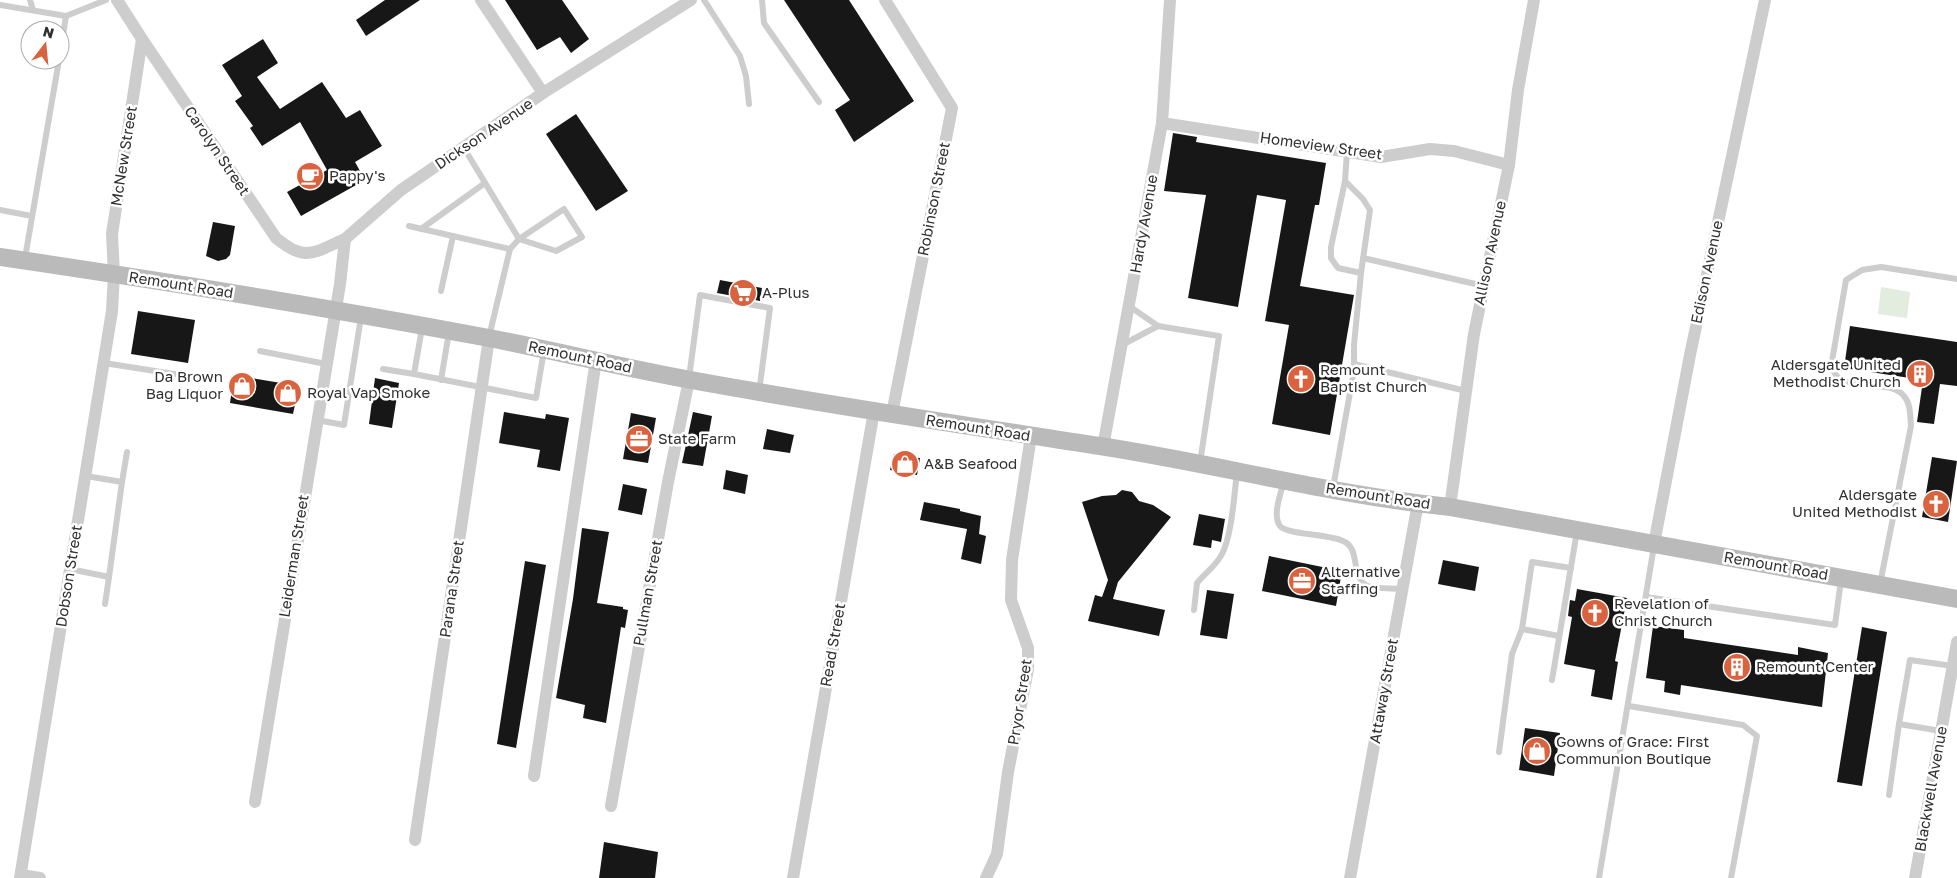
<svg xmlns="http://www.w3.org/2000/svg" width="1957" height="878" font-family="'Golos Text',sans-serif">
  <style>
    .green { fill: #e2ecdf }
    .building { fill: #171717 }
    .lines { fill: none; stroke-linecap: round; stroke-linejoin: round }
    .service { stroke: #cdcdcd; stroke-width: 6 }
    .minor { stroke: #cdcdcd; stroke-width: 12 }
    .secondary { stroke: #bababa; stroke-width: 18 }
    .labels { text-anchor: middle; stroke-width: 5; stroke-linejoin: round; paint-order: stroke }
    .street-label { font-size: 15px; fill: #303030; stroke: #fff }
    .poi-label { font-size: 15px; fill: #303030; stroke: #fff; text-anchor: start }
  </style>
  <rect width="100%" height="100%" fill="#fff"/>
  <path class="green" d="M1881 287 1910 292 1907 318 1878 314Z"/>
  <g class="building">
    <path d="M385 0H420L366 36 356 20Z"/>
    <path d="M505 0H562L589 39 571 53 560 37 537 50Z"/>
    <path d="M784 0H849L914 101 854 142 835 110 850 100Z"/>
    <path d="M263 39 278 63 257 77 280 109 322 82 346 118 360 110 382 146 355 162 365 180 301 216 287 192 327 170 300 122 262 146 250 128 253 126 235 101 242 96 222 65Z"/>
    <path d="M576 114 628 191 596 211 546 134Z"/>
    <path d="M1173 133 1197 137 1196 142 1326 163 1319 205H1315L1300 286 1354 295 1330 435 1272 424 1289 325 1265 321 1286 200 1257 195 1238 307 1188 298 1206 195 1164 191Z"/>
    <path d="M213 222 235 226 230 255 226 259 218 261 206 256Z"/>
    <path d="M720 280 762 288 760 301 717 293Z"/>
    <path d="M138 311 195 320 188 363 131 354Z"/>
    <path d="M1850 326 1957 342V386L1940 384 1934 424 1917 422 1923 380 1844 368Z"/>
    <path d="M234 375 299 386 293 414 230 403Z"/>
    <path d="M375 378 399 383 392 428 369 424Z"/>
    <path d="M504 412 545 419 546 414 569 418 560 471 537 467 540 450 499 443Z"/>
    <path d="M693 412 712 416 703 466 682 463Z"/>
    <path d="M631 413 656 418 648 463 623 459Z"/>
    <path d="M767 429 794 435 790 453 763 449Z"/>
    <path d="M894 454 920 458 917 475 890 470Z"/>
    <path d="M1932 457 1957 461 1948 522 1922 517Z"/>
    <path d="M726 470 748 475 745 494 723 489Z"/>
    <path d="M623 484 647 489 642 515 618 510Z"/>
    <path d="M1122 490 1132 492 1139 501 1153 505 1171 517 1118 582 1113 599 1165 610 1159 636 1088 621 1095 595 1102 597 1108 580 1082 502 1102 496 1116 495Z"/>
    <path d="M924 502 960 509V511L981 516 979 534 986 536 981 564 961 559 967 529 920 520Z"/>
    <path d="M1199 514 1225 519 1221 542 1212 540 1211 548 1193 545Z"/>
    <path d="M582 528 609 532 597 603 623 607V609L628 610 625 628 621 627 606 723 583 718 585 705 556 698 573 599Z"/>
    <path d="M1269 556 1342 571 1336 606 1262 591Z"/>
    <path d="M1443 560 1479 567 1475 591 1438 584Z"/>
    <path d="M525 561 546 565 516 748 497 744Z"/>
    <path d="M1577 589 1627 598 1615 661 1618 662 1612 700 1591 696 1595 670 1564 664 1572 617 1568 616 1570 600 1575 601Z"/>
    <path d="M1207 590 1234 594 1227 639 1200 635Z"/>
    <path d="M1653 626 1684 630V638L1798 655V647L1828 653 1822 707 1681 685 1680 695 1664 692 1665 681 1646 678Z"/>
    <path d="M1862 627 1887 632 1862 786 1837 782Z"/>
    <path d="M1525 728 1560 733 1554 776 1519 770Z"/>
    <path d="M604 842 658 852 655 878H599Z"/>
  </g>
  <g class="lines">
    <g class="service">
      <path d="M30 0 33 10"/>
      <path d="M704 0 740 56 746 76 749 104"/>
      <path d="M762 0 764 23 819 102"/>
      <path d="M0 5 66 16"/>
      <path d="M60 54 66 16 106 0"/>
      <path d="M464 148 519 239 564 209 582 237 556 251 519 239 510 249 489 337"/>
      <path d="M1345 181 1331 247V258L1338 268 1361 273"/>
      <path d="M0 210 32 216"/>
      <path d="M409 226 510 249"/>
      <path d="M421 229 485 183"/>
      <path d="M25 258 59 60"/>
      <path d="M1363 258 1484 286"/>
      <path d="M441 291 453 236"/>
      <path d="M1158 326 1219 336 1200 463"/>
      <path d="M422 328 414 374 536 398 544 350"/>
      <path d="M1122 345 1158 326 1129 306"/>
      <path d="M260 351 326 364"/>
      <path d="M104 363 206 379"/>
      <path d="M1354 364 1466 391"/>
      <path d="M383 369 414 374"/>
      <path d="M689 378 700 295 770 308 759 392"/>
      <path d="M441 380 449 332"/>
      <path d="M317 420 344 425 361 317"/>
      <path d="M1284 481C1281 493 1272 515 1280 526 1287 535 1330 534 1343 541 1362 549 1349 578 1368 586 1376 589 1393 588 1402 589"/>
      <path d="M122 482 127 452"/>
      <path d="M1333 488 1354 370V345L1361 273 1370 210 1363 199 1345 181 1347 152"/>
      <path d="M70 569 109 577 122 482 86 476"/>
      <path d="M1880 584 1911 426C1910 416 1911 404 1904 396 1892 380 1854 390 1838 377 1835 375 1833 370 1831 367L1846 280 1862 270 1881 267 1957 279"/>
      <path d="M1646 597 1835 625 1841 580"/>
      <path d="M105 604 109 577"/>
      <path d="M1194 610 1197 583C1205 573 1216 566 1222 554 1232 535 1234 495 1237 473"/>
      <path d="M1559 636 1522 629 1532 562 1571 568"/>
      <path d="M1552 680 1577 531"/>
      <path d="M1629 706 1743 725 1757 736 1731 878"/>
      <path d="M1941 731 1899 724 1910 660 1953 666"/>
      <path d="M1499 752 1512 654 1522 629"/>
      <path d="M1889 795 1899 724"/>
      <path d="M1599 878 1654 546"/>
    </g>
    <g class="minor">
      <path d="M117 0 142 39 276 238C306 263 314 252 345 239"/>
      <path d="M481 0 543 93"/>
      <path d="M885 0 952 108 892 414"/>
      <path d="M1162 123 1381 157 1430 149 1454 151 1509 165"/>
      <path d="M1103 447 1162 123 1170 0"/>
      <path d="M1450 507 1474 334 1509 165 1518 90 1534 0"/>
      <path d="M1654 544 1690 355 1765 0"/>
      <path d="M534 776 596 360"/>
      <path d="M255 802 340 284 345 239 401 190 543 93 691 0"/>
      <path d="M611 806 668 482 689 380"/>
      <path d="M415 840 489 338"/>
      <path d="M21 875 40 878"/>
      <path d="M20 878 112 311 114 274 112 234 142 39"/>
      <path d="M793 878 874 411"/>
      <path d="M986 878 997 854 1008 772 1028 669V648L1011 600 1012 560 1031 436"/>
      <path d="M1350 878 1418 503"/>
      <path d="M1915 878 1957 642"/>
    </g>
    <path class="secondary" d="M0 257C163 281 326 307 489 338 556 351 624 368 691 380 827 405 964 425 1100 446 1217 464 1332 495 1450 507L1957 599"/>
  </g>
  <defs>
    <g id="cafe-disc" transform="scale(1.4375)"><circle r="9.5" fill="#da633f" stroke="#fff"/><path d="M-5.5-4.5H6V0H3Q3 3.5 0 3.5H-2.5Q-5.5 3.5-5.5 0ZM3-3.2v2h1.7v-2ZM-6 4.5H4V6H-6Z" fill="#fff"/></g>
    <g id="supermarket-disc" transform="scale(1.4375)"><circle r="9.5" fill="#da633f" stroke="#fff"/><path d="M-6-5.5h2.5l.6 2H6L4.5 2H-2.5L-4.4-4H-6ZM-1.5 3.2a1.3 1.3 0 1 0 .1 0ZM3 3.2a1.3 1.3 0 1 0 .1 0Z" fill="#fff"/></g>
    <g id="building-disc" transform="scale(1.4375)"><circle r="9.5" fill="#da633f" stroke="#fff"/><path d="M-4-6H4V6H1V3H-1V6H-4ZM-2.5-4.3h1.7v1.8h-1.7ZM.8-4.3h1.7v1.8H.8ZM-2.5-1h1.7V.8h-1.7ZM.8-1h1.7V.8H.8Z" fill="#fff"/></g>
    <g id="church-disc" transform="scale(1.4375)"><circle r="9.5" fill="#da633f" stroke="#fff"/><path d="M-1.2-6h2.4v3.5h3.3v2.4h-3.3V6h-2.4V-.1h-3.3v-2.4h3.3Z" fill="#fff"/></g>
    <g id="shop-disc" transform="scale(1.4375)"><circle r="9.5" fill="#da633f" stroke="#fff"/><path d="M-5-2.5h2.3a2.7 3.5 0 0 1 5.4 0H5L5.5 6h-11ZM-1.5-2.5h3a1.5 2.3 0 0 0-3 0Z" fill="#fff"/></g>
    <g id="office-disc" transform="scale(1.4375)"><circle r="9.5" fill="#da633f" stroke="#fff"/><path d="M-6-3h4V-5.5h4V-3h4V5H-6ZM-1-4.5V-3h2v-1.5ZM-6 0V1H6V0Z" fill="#fff"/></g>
  </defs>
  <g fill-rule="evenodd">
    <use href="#cafe-disc" x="310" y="176"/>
    <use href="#supermarket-disc" x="743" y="293"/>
    <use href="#building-disc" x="1920" y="374"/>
    <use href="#church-disc" x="1301" y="379"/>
    <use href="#shop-disc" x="242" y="386"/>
    <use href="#shop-disc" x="288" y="393"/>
    <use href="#office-disc" x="639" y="439"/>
    <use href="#shop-disc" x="905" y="464"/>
    <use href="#church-disc" x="1936" y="504"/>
    <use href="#office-disc" x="1302" y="581"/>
    <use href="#church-disc" x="1595" y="613"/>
    <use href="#building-disc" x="1737" y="667"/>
    <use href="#shop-disc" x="1537" y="751"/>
  </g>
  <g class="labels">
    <g class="street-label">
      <text transform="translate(484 134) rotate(-34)" y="5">Dickson Avenue</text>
      <text transform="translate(1321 146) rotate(8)" y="5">Homeview Street</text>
      <text transform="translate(217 151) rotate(56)" y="5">Carolyn Street</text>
      <text transform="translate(124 156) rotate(-81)" y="5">McNew Street</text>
      <text transform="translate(934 199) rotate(-79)" y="5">Robinson Street</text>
      <text transform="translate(1144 224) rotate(-80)" y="5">Hardy Avenue</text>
      <text transform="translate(1490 253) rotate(-78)" y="5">Allison Avenue</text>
      <text transform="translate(1707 272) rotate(-78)" y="5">Edison Avenue</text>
      <text transform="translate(181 285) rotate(9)" y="5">Remount Road</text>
      <text transform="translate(580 357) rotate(12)" y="5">Remount Road</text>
      <text transform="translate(978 428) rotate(9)" y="5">Remount Road</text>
      <text transform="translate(1378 496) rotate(9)" y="5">Remount Road</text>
      <text transform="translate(294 556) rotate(-81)" y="5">Leiderman Street</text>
      <text transform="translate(1776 566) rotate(10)" y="5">Remount Road</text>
      <text transform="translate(69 576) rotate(-81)" y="5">Dobson Street</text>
      <text transform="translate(452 589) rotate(-82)" y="5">Parana Street</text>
      <text transform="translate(648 593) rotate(-80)" y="5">Pullman Street</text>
      <text transform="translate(833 645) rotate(-80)" y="5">Read Street</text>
      <text transform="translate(1384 691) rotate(-80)" y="5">Attaway Street</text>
      <text transform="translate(1020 702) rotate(-81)" y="5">Pryor Street</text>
      <text transform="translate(1931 789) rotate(-80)" y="5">Blackwell Avenue</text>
    </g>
    <g class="poi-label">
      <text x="329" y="181">Pappy's</text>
      <text x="762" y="298">A-Plus</text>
      <text x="1901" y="370" text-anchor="end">Aldersgate United<tspan x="1901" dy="17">Methodist Church</tspan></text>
      <text x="1320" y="375">Remount<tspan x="1320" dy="17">Baptist Church</tspan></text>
      <text x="223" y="382" text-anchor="end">Da Brown<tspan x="223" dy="17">Bag Liquor</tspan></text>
      <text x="307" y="398">Royal Vap Smoke</text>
      <text x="658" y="444">State Farm</text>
      <text x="924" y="469">A&amp;B Seafood</text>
      <text x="1917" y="500" text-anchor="end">Aldersgate<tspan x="1917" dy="17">United Methodist</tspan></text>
      <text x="1321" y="577">Alternative<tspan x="1321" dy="17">Staffing</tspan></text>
      <text x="1614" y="609">Revelation of<tspan x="1614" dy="17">Christ Church</tspan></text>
      <text x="1756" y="672">Remount Center</text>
      <text x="1556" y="747">Gowns of Grace: First<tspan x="1556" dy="17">Communion Boutique</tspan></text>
    </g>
  </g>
  <g transform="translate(45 45) rotate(16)"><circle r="24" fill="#ffffff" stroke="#acacac"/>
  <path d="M0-4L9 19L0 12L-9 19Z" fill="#da633f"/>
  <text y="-8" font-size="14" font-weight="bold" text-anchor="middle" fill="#303030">N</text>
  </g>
</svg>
